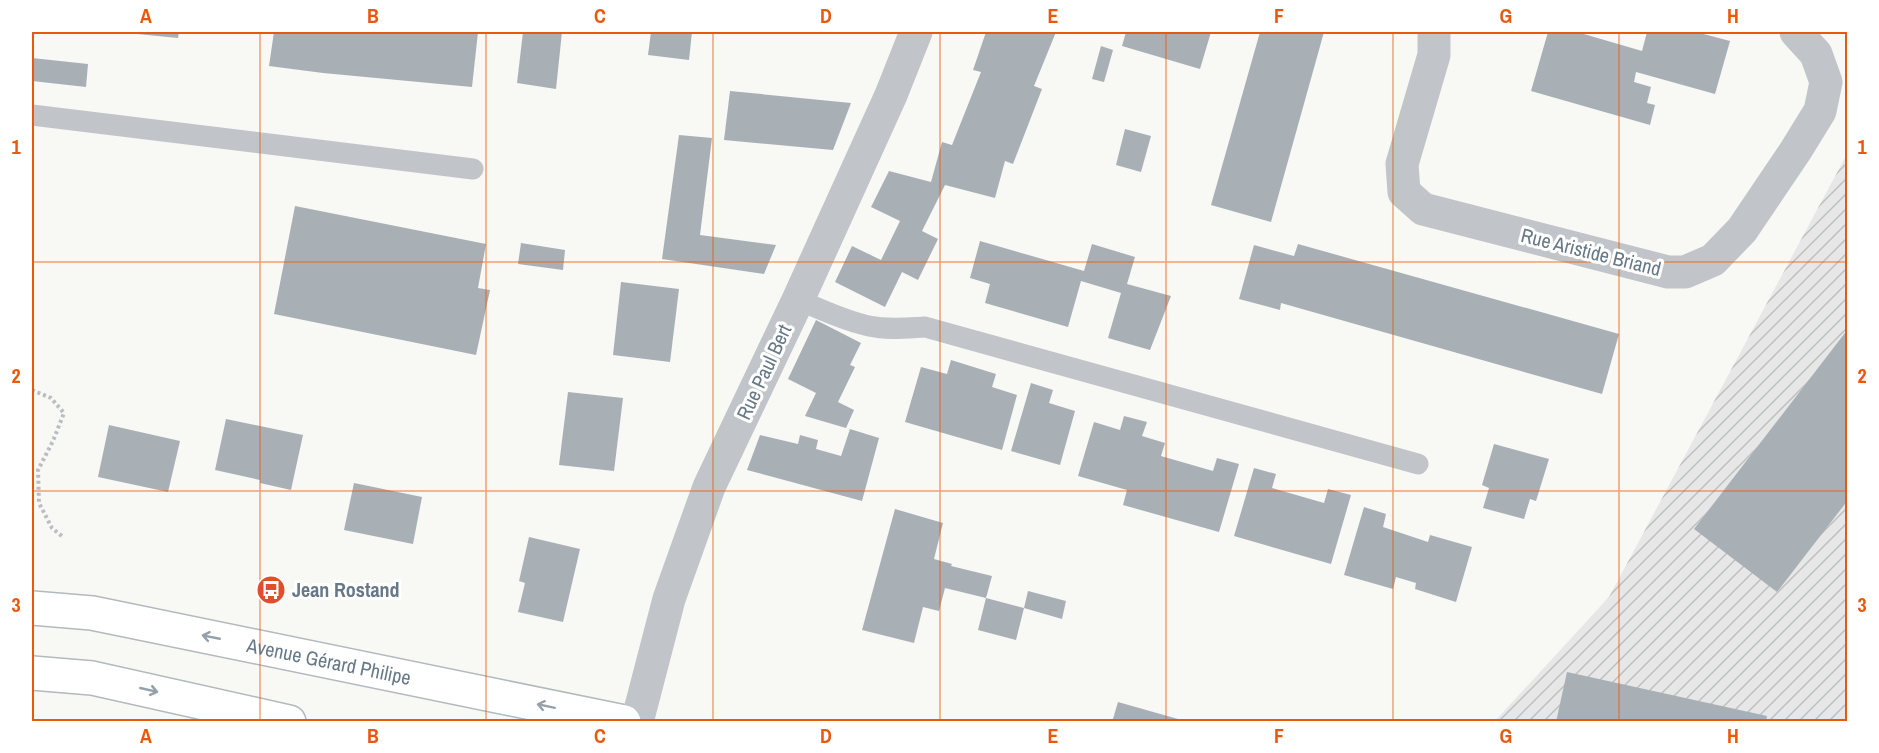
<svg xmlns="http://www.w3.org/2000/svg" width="1879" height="753" font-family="'Archivo Narrow',sans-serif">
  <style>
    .industrial { fill: url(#industrial-furrows) }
    .building { fill: #a8b0b6 }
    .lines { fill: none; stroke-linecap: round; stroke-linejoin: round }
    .secondary-casing { stroke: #b3b9bd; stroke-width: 36 }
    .path { stroke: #bbbec0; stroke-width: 4; stroke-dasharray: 3 3; stroke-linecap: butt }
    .lane { stroke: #c1c5c9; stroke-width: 21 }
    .street { stroke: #c1c5c9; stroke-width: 33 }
    .secondary { stroke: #fff; stroke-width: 33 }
    .oneway { stroke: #95a1aa }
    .grid { fill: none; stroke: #e8590c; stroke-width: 1.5; stroke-opacity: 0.55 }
    .labels { text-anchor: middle; stroke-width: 6; stroke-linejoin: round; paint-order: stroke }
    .street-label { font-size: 20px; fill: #677986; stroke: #fff }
    .poi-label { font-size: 20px; font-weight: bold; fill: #677986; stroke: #fff; text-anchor: start }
    .neatline { fill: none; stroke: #e8590c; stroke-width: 2 }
    .grid-label { font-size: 20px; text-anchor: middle; font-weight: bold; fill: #e8590c }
  </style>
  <defs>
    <pattern id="industrial-furrows" width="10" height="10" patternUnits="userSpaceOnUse" patternTransform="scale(1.5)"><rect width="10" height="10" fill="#e6e7e6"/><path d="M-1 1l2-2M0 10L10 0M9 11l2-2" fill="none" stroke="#bec0c0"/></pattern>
  </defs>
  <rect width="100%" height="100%" fill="#f8f8f5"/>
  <path class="industrial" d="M1847 154V721L1494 722 1609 597Z"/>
  <g class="building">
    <path d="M127 32H179L178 38 127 33Z"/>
    <path d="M274 32H478L472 87 323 73 269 66Z"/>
    <path d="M523 32H562L556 89 517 83Z"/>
    <path d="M651 32H692L689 60 648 55Z"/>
    <path d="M986 32H1056L1034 86 1042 89 1013 164 1005 161 995 198 945 185 922 231 938 239 918 280 902 272 885 307 835 282 852 246 881 260 900 221 871 207 889 171 931 182 942 142 952 145 981 72 973 70Z"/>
    <path d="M1126 32H1211L1200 69 1122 46Z"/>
    <path d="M1260 32H1324L1271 222 1211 205Z"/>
    <path d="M1548 32H1577L1642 51 1647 32H1696L1730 41 1715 94 1636 72 1634 82 1651 87 1647 103 1655 105 1650 125 1531 91Z"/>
    <path d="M1101 46 1113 50 1104 82 1092 79Z"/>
    <path d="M32 58 88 64 86 87 32 81Z"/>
    <path d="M730 91 851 103 833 150 724 140Z"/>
    <path d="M1125 129 1151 136 1141 172 1116 165Z"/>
    <path d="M679 135 712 138 700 235 776 245 764 274 662 259Z"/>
    <path d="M295 206 486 244 478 288 490 290 476 355 274 314Z"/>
    <path d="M980 241 1084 271 1092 244 1135 257 1127 284 1171 296 1150 350 1108 338 1121 293 1081 281 1068 327 985 303 990 284 970 278Z"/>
    <path d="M521 243 565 250 563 270 518 264Z"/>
    <path d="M1298 244 1619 334 1602 394 1281 303 1280 310 1239 299 1254 245 1294 256Z"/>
    <path d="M621 282 679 289 670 362 613 355Z"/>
    <path d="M816 320 861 343 850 365 855 367 838 402 854 410 846 428 805 416 816 393 788 379Z"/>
    <path d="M1848 329V500L1777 592 1694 529Z"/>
    <path d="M951 360 996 374 992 387 1017 395 1002 450 905 422 921 367 947 374Z"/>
    <path d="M1031 383 1053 390 1049 403 1075 411 1060 465 1011 451Z"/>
    <path d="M568 392 623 398 614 471 559 465Z"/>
    <path d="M1124 416 1147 422 1142 436 1165 443 1161 456 1213 471 1217 458 1239 464 1219 532 1123 505 1127 490 1078 476 1094 422 1120 430Z"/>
    <path d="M226 419 303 435 291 490 260 483V480L215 470Z"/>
    <path d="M109 425 180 441 168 492 98 477Z"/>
    <path d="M850 429 879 438 862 501 747 470 760 435 798 444 800 435 818 440 816 449 841 456Z"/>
    <path d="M1494 444 1549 459 1536 501 1530 499 1524 519 1483 508 1489 488 1482 485Z"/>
    <path d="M1254 468 1276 474 1272 488 1324 503 1328 489 1351 495 1331 564 1234 536Z"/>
    <path d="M354 483 422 497 413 544 344 530Z"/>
    <path d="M1364 507 1386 514 1383 527 1428 542 1430 535 1472 547 1456 602 1415 589 1416 583 1396 577 1393 589 1344 575Z"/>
    <path d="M895 509 943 523 934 559 952 564 951 566 992 576 986 598 1024 608 1016 640 978 630 986 598 945 588 939 611 923 607 914 643 862 630Z"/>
    <path d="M529 537 580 549 563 622 518 612 525 583 519 581Z"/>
    <path d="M1028 591 1066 601 1062 619 1024 608Z"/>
    <path d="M1567 672 1767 716 1766 722H1556Z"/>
    <path d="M1118 702 1185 721V722H1112Z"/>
  </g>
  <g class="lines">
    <g class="secondary-casing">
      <g id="secondary">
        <path id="s1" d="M32 608 92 613 624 722"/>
        <path d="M32 673 92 678 289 722"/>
      </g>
    </g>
    <path class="path" d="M32 390 51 398 64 413 53 441 38 470 39 503 52 528 63 537"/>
    <g class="lane">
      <path d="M32 115 473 169"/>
      <path d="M798 300C821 309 844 321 869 326 887 330 906 328 925 327L1418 464"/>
    </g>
    <g class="street">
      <path d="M1434 32V55L1402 164 1404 192 1423 209 1668 272H1685L1713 260 1742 230 1796 150 1820 111 1826 82 1816 54 1796 32"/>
      <path d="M637 722 669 599 709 487 798 300 891 95 916 32"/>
    </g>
    <use href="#secondary" class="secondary"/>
  </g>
  <defs><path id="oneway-shaft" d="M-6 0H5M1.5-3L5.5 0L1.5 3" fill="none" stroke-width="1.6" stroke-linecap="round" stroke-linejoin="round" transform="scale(1.5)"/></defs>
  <g class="oneway">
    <use href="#oneway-shaft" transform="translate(211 637) rotate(-169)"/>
    <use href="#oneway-shaft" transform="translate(149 690) rotate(13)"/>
    <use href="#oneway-shaft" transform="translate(546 706) rotate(-168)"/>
  </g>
  <path class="grid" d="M260 32V722M486 32V722M713 32V722M940 32V722M1166 32V722M1393 32V722M1619 32V722M32 262H1848M32 491H1848"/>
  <defs>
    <g id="bus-disc" transform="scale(1.5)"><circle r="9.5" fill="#e24d2b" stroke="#fff"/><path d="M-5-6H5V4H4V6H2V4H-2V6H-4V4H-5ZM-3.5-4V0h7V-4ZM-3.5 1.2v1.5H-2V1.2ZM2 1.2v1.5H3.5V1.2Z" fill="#fff"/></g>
  </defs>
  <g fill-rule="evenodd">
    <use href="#bus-disc" x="271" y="590"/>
  </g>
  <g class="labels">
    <g class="street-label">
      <text transform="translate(1591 252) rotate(14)" y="7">Rue Aristide Briand</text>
      <text transform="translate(764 372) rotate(-65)" y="7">Rue Paul Bert</text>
      <text dy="7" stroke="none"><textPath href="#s1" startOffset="302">Avenue Gérard Philipe</textPath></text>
    </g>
    <g class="poi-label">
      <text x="292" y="597">Jean Rostand</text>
    </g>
  </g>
  <rect width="1879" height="753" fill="none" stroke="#ffffff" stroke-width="66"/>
  <rect x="33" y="33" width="1813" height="687" class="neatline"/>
  <g class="grid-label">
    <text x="146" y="23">A</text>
    <text x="373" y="23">B</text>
    <text x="600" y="23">C</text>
    <text x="826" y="23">D</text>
    <text x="1053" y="23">E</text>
    <text x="1279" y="23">F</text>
    <text x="1506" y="23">G</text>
    <text x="1733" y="23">H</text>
    <text x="16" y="154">1</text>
    <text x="1862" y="154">1</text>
    <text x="16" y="383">2</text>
    <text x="1862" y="383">2</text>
    <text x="16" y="612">3</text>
    <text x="1862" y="612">3</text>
    <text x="146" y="743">A</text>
    <text x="373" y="743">B</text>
    <text x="600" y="743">C</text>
    <text x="826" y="743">D</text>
    <text x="1053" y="743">E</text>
    <text x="1279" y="743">F</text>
    <text x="1506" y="743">G</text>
    <text x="1733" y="743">H</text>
  </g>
</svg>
